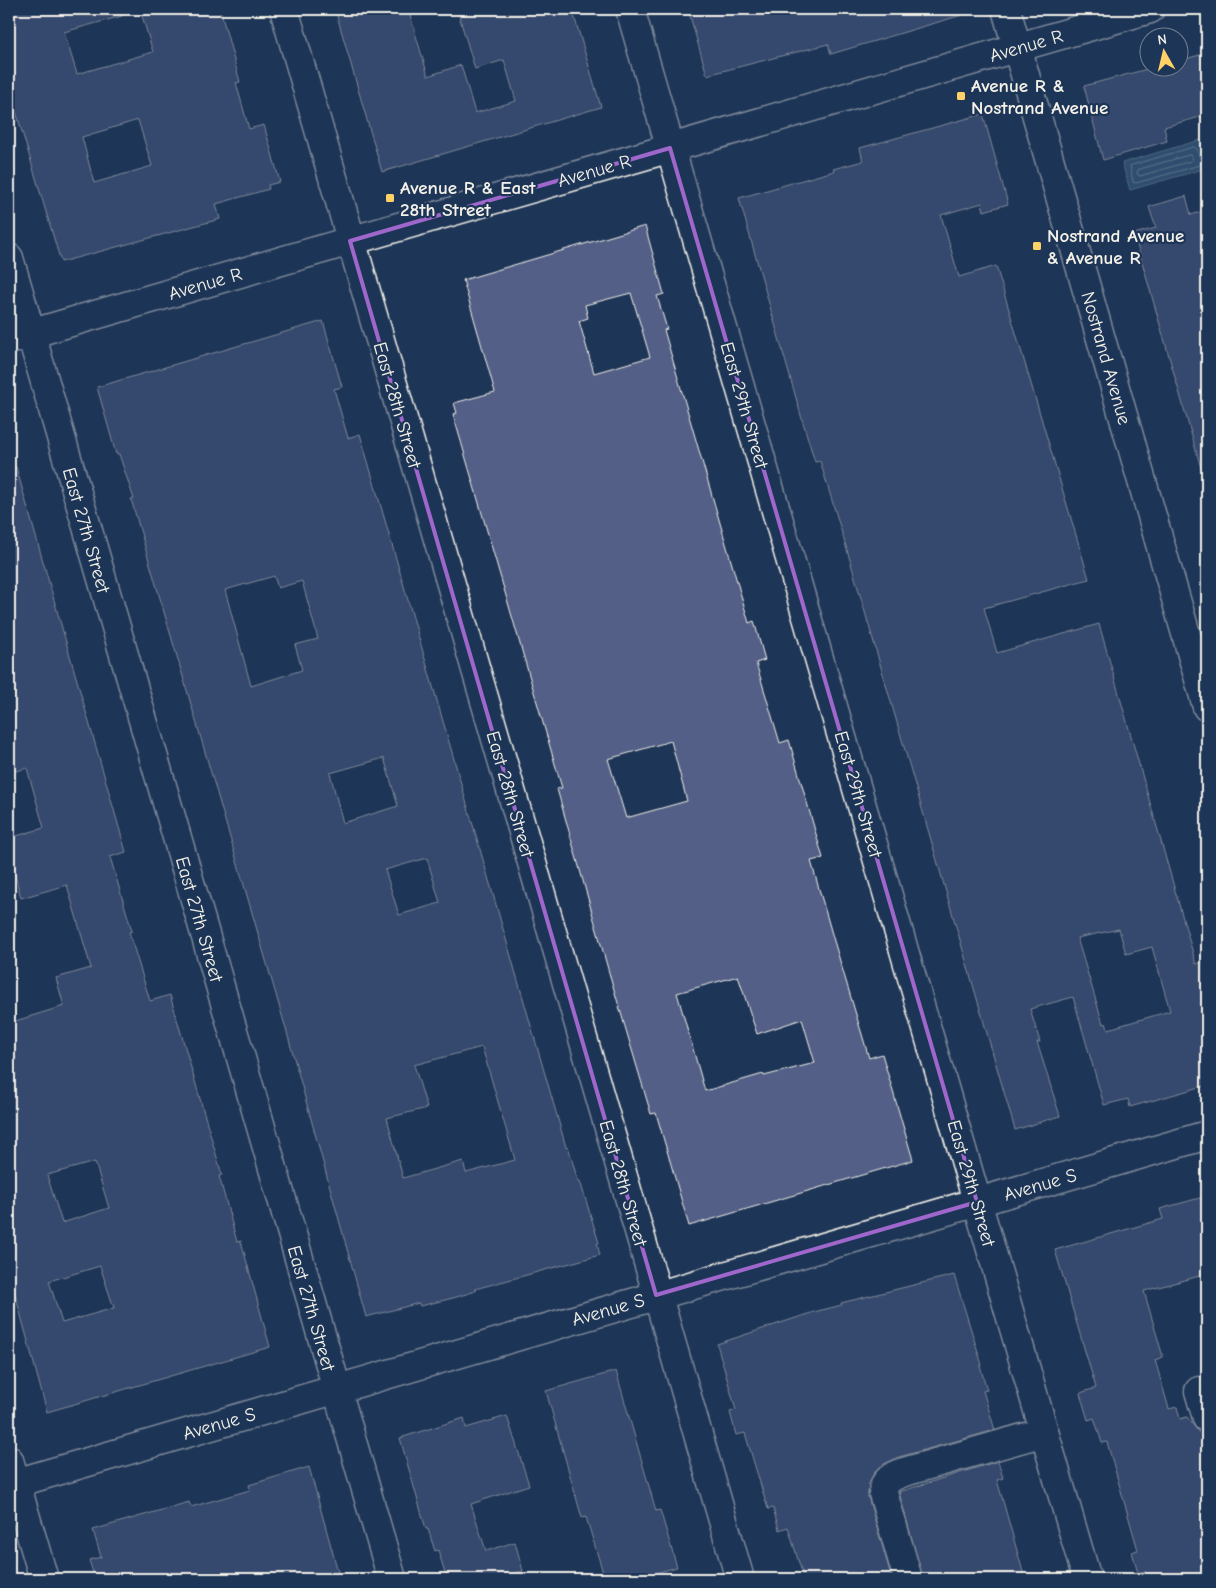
<svg xmlns="http://www.w3.org/2000/svg" width="1216" height="1588" font-family="'Comic Neue',sans-serif">
  <style>
    .water { fill: #456d8d; stroke: #8ba2b1 }
    .lines { fill: none; stroke-linecap: round; stroke-linejoin: round }
    .shore { stroke: #aebcc4; stroke-width: 1 }
    .building { fill: #525f87; stroke: #f4f1e8; fill-rule: evenodd }
    .minor-casing { stroke: #f4f1e8; stroke-width: 31 }
    .major-casing { stroke: #f4f1e8; stroke-width: 31 }
    .minor { stroke: #1d3557; stroke-width: 28 }
    .major { stroke: #1d3557; stroke-width: 28 }
    .marked { fill: none; stroke: #9f67cb; stroke-width: 4; stroke-linejoin: round }
    .poi-dot { fill: #ffd166; stroke: #1d3557; stroke-width: 2 }
    .labels { text-anchor: middle; stroke-width: 4.5; stroke-linejoin: round; paint-order: stroke }
    .street-label { font-size: 19px; fill: #f4f1e8; stroke: #1d3557 }
    .poi-label { font-size: 19px; font-weight: bold; fill: #f4f1e8; stroke: #1d3557; text-anchor: start }
  </style>
  <rect width="100%" height="100%" fill="#1d3557"/>
  <filter id="ink" filterUnits="userSpaceOnUse"><feTurbulence type="fractalNoise" baseFrequency=".02" numOctaves="2"/><feDisplacementMap in="SourceGraphic" scale="10" xChannelSelector="R" yChannelSelector="G"/><feConvolveMatrix kernelMatrix="1 2 1 2 8 2 1 2 1" color-interpolation-filters="sRGB"/></filter>
  <g filter="url(#ink)">
    <path class="water" d="M1200 140 1207 168 1130 190 1122 163Z"/>
    <g class="lines">
      <g class="shore">
        <path d="M1194 147 1197 149 1201 162 1200 165 1136 183 1133 182 1130 166Z"/>
        <path d="M1190 155 1193 158 1191 161 1140 176 1137 174 1138 170Z"/>
      </g>
    </g>
    <g class="building">
      <path d="M9 9H121L122 16 64 32 77 74 153 52 140 9H220L240 82 236 83 249 129 264 125 280 182 268 185 269 189 216 204 220 219 61 262 9 88ZM138 120 152 166 94 183 82 137Z"/>
      <path d="M335 9H408L428 76 461 65 475 113 516 101 504 60 475 69 457 9H572L601 107 382 172Z"/>
      <path d="M688 9H961L962 15 831 54 828 44 707 75Z"/>
      <path d="M1207 53V115L1164 127 1167 141 1103 160 1084 86 1151 68H1178V61Z"/>
      <path d="M983 114 1008 204 984 211 982 203 941 215 959 277 996 266 1089 579 984 608 997 653 1099 624 1196 964 1207 961V1085L1130 1107 1128 1099 1104 1105 1073 997 1030 1009 1040 1042H1037L1060 1116 1015 1130 845 543 820 461 815 462 802 419 739 198 834 171 833 169 863 161 860 148ZM1119 929 1126 954 1152 947 1170 1011 1108 1029 1106 1023 1103 1024 1077 938Z"/>
      <path d="M1186 196 1191 215 1207 210V467L1201 468 1134 234 1156 228 1149 207Z"/>
      <path d="M645 226 664 294 657 296 667 329 664 330 749 623 754 621 765 660 756 663 780 743 789 740 818 841 823 858 811 861 834 941 869 1058 882 1054 913 1160 689 1226 656 1113 651 1114 610 976 557 789 562 788 453 414 457 413 454 403 495 392 463 280ZM631 293 650 357 594 373 579 321 588 318 585 305ZM671 741 687 801 626 818 608 759ZM738 976 757 1034 802 1019 815 1063 764 1076 763 1074 705 1091 677 993Z"/>
      <path d="M323 321 342 387 334 389 348 438 360 434 566 1147 568 1146 578 1181H580L599 1243 597 1244 600 1255 475 1289 476 1291 453 1298 420 1306 419 1303 366 1317 286 1029 131 499H134L119 454H116L97 387ZM274 576 278 588 302 581 318 639 295 645 302 670 251 686 225 590ZM384 758 398 806 343 823 330 773ZM427 858 440 903 399 915 385 870ZM482 1047 515 1160 466 1173 463 1161 403 1178 387 1118 427 1108 414 1065Z"/>
      <path d="M16 467 126 852 110 857 132 931 129 932 150 1001 170 995 222 1175 219 1176 237 1242 241 1241 270 1347 47 1412 13 1286 9 1288V1023L64 1006 56 978 91 968 67 885 21 898 9 853V838L44 828 27 768 9 773V468ZM95 1162 109 1208 62 1223 47 1175ZM100 1266 114 1308 62 1323 49 1281Z"/>
      <path d="M1207 1196V1274L1144 1291 1163 1357 1155 1360 1169 1409 1177 1407 1180 1419 1187 1417 1207 1443V1579H1147L1145 1571 1138 1573 1132 1552 1138 1550 1107 1442 1102 1443 1094 1418 1088 1420 1080 1393 1096 1388 1055 1250 1163 1219 1160 1209Z"/>
      <path d="M954 1275 982 1365 980 1366 987 1390 983 1391 995 1430 899 1457 884 1464 874 1473 869 1484 868 1497 892 1579H804L788 1527 779 1530 773 1508 768 1509 745 1433 736 1435 730 1412 736 1410 717 1344 814 1312 842 1305 841 1303Z"/>
      <path d="M616 1371 656 1511 660 1510 677 1567 634 1579H605L586 1517 582 1518 546 1391Z"/>
      <path d="M507 1416 529 1485 471 1504 486 1551 515 1542 523 1571 494 1579H447L438 1550 435 1551 428 1529H426L400 1438 464 1418 466 1428Z"/>
      <path d="M998 1461 1003 1478 997 1480 1025 1579H923L899 1492Z"/>
      <path d="M309 1467 340 1579H95L89 1560 101 1557 93 1530 189 1502 191 1507 250 1490 249 1485Z"/>
    </g>
    <g class="lines">
      <g class="minor-casing">
        <g id="minor">
          <path d="M284 9 740 1579"/>
          <path d="M630 9 1087 1579"/>
          <path d="M9 258 392 1579"/>
          <path d="M9 340 1150 9"/>
          <path d="M1199 1391 1207 1418"/>
          <path d="M9 1460 44 1579"/>
          <path d="M9 1485 1207 1135"/>
          <path d="M908 1579 883 1493C883 1480 893 1476 904 1472L1044 1432"/>
        </g>
      </g>
      <g class="major-casing">
        <path id="major" d="M1006 9 1207 707"/>
      </g>
      <use href="#minor" class="minor"/>
      <use href="#major" class="major"/>
    </g>
  </g>
  <path d="M0 0H1216V1588H0ZM670 148 977 1202 656 1295 350 241Z" fill="#1d3557" fill-opacity=".55" fill-rule="evenodd"/>
  <path class="marked" d="M670 148 977 1202 656 1295 350 241Z"/>
  <g class="poi-dot">
    <rect x="956" y="91" width="10" height="10" rx="2.5"/>
    <rect x="385" y="193" width="10" height="10" rx="2.5"/>
    <rect x="1032" y="241" width="10" height="10" rx="2.5"/>
  </g>
  <g class="labels">
    <g class="street-label">
      <text transform="translate(1026 45) rotate(-16)" y="7">Avenue R</text>
      <text transform="translate(594 170) rotate(-16)" y="7">Avenue R</text>
      <text transform="translate(205 283) rotate(-16)" y="7">Avenue R</text>
      <text transform="translate(1107 358) rotate(74)" y="7">Nostrand Avenue</text>
      <text transform="translate(398 405) rotate(74)" y="7">East 28th Street</text>
      <text transform="translate(745 405) rotate(74)" y="7">East 29th Street</text>
      <text transform="translate(87 530) rotate(74)" y="7">East 27th Street</text>
      <text transform="translate(511 794) rotate(74)" y="7">East 28th Street</text>
      <text transform="translate(859 794) rotate(74)" y="7">East 29th Street</text>
      <text transform="translate(200 919) rotate(74)" y="7">East 27th Street</text>
      <text transform="translate(624 1183) rotate(74)" y="7">East 28th Street</text>
      <text transform="translate(972 1183) rotate(74)" y="7">East 29th Street</text>
      <text transform="translate(1040 1184) rotate(-16)" y="7">Avenue S</text>
      <text transform="translate(312 1308) rotate(74)" y="7">East 27th Street</text>
      <text transform="translate(608 1309) rotate(-16)" y="7">Avenue S</text>
      <text transform="translate(219 1423) rotate(-16)" y="7">Avenue S</text>
    </g>
    <g class="poi-label">
      <text x="971" y="92">Avenue R &amp;<tspan x="971" dy="22">Nostrand Avenue</tspan></text>
      <text x="400" y="194">Avenue R &amp; East<tspan x="400" dy="22">28th Street</tspan></text>
      <text x="1047" y="242">Nostrand Avenue<tspan x="1047" dy="22">&amp; Avenue R</tspan></text>
    </g>
  </g>
  <rect width="1216" height="1588" fill="none" stroke="#1d3557" stroke-width="30"/>
  <rect x="15" y="15" width="1186" height="1558" fill="none" stroke="#f4f1e8" stroke-width="2" filter="url(#ink)"/>
  <g transform="translate(1164 52) rotate(352)"><circle r="24" fill="#1d3557" stroke="#738091"/>
  <path d="M0-4L9 19L0 12L-9 19Z" fill="#ffd166"/>
  <text y="-8" font-size="14" font-weight="bold" text-anchor="middle" fill="#f4f1e8">N</text>
  </g>
</svg>
